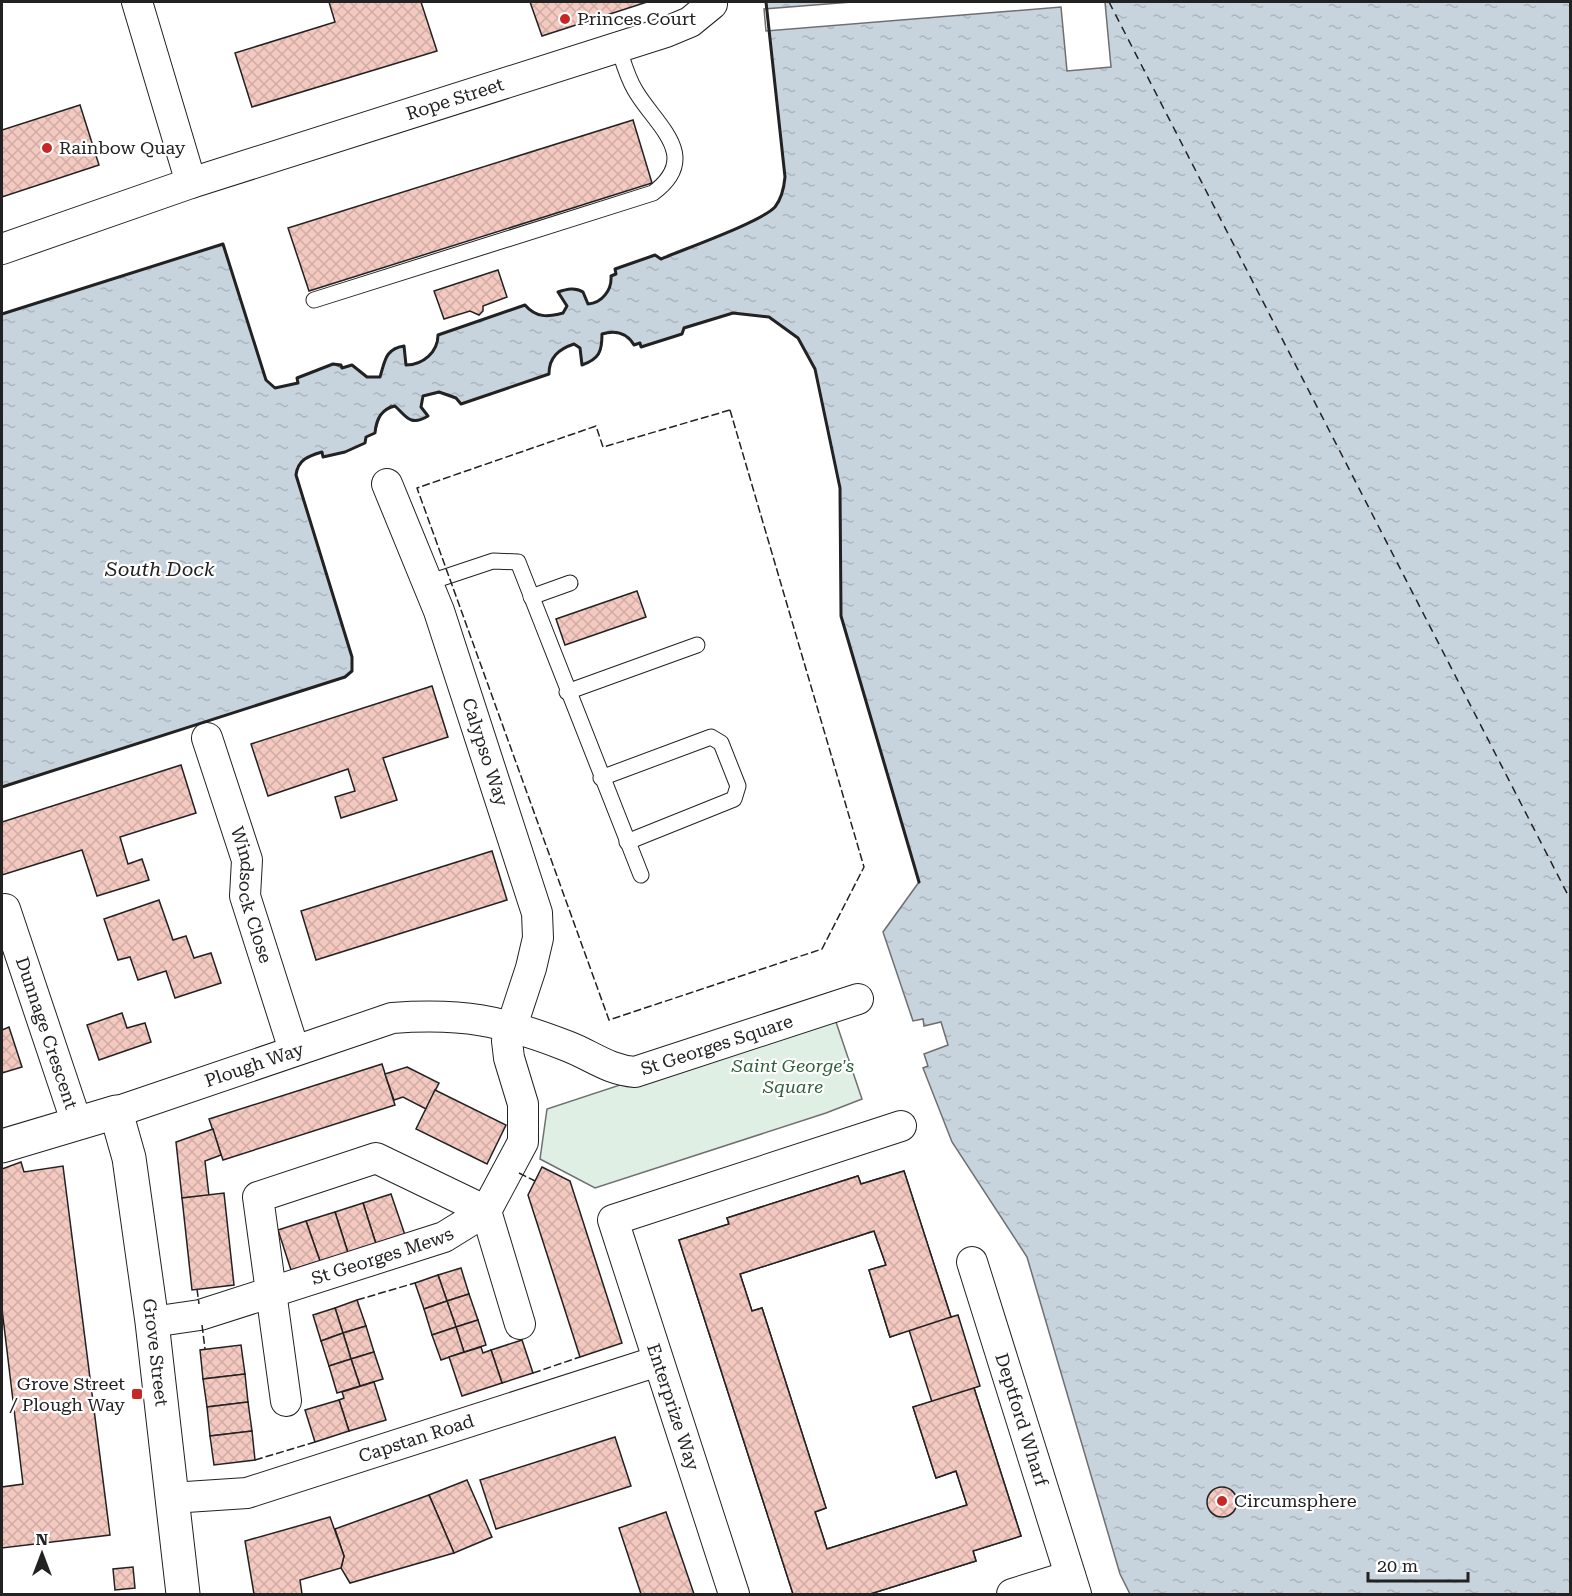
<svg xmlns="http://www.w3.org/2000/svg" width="1572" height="1596" font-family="'Roboto Serif',serif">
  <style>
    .park { fill: #e0efe3; stroke: #6f6f6f; stroke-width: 1.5 }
    .water { fill: url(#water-ripples); stroke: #6f6f6f; stroke-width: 1.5 }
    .pier { fill: #fff; stroke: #6f6f6f; stroke-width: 1.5 }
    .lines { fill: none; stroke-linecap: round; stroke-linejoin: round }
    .ferry { stroke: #222; stroke-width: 1.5; stroke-dasharray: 8 6; stroke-linecap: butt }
    .building { fill: url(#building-cross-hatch); stroke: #222; stroke-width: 1.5; fill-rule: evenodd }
    .lane-casing { stroke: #222; stroke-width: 17 }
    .street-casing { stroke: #222; stroke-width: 32 }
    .secondary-casing { stroke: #222; stroke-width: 35 }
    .lane { stroke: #fff; stroke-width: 15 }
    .street { stroke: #fff; stroke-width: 30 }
    .secondary { stroke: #fff; stroke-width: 33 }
    .fence { stroke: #222; stroke-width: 1.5; stroke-dasharray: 8 3; stroke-linecap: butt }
    .wall { stroke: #222; stroke-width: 3 }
    .poi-dot { fill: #c62828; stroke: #fff; stroke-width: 2 }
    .labels { text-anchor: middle; stroke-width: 4.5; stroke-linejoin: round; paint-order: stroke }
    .poi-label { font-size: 18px; fill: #222; stroke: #fff; text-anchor: start }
    .street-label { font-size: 18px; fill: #222; stroke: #fff }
    .park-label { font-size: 18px; font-style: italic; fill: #2f5e38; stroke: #fff }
    .water-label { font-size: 20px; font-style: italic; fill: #222; stroke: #fff }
  </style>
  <defs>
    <pattern id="water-ripples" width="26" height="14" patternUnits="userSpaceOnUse" patternTransform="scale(1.5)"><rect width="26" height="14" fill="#c7d3dd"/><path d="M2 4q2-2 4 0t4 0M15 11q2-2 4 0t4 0" fill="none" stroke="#abb5bd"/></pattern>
    <pattern id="building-cross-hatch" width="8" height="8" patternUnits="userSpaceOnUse" patternTransform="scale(1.5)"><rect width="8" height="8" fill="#f3c9c0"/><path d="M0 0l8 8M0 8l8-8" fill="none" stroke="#d0aca5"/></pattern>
  </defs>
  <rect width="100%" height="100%" fill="#fff"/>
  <path class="park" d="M826 1017 836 1022 862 1099 826 1113 595 1188 540 1159 547 1109Z"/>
  <path class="water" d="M766 2H1570V1594H1130L1120 1574 1027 1257 952 1142 923 1068 928 1066 924 1054 948 1045 941 1022 924 1026 923 1019 913 1021 883 932 919 882 841 616 840 488 815 369 798 338 769 317 733 313 684 327 682 334 641 347 640 343 634 345C627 333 615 330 602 334 603 352 599 359 582 365L580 348 574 344C559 349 549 357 549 374L461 404C453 391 437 391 423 396L421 407 428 416C405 430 405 410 391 405L380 415 375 433 366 437 365 443 345 452 323 457 322 452C309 456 298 459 296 475L352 657V671L345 677 2 787V314L223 244 266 380 275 388 298 383 297 378 333 364 342 368 352 365 367 377H380C385 361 385 349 404 346L406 365C423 366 437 352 438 335L525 305C536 318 548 317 563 313L567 306 558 292C567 289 575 287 583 292L588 304C602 303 612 290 611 276L616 273 615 269 655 255 661 259C685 249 761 222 775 207 782 198 784 188 785 177Z"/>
  <path class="pier" d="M852 2H1105L1111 67 1067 71 1061 7 766 31 764 9Z"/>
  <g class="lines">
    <path class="ferry" d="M1109 2 1570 899"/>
  </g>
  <g class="building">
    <path d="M329 2H421L437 51 252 107 235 53 335 22Z"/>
    <path d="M530 2H647L542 36Z"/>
    <path d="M80 105 99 165 2 197V130Z"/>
    <path d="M633 120 652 183 309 291 288 228Z"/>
    <path d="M498 270 507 297 483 306V311L479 315 470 311 444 319 434 291Z"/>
    <path d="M637 591 646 617 565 645 556 619Z"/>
    <path d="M432 686 448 737 383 758 397 800 341 818 335 797 355 791 348 769 268 796 251 744Z"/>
    <path d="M181 765 196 813 120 837 128 864 142 859 149 880 97 896 82 850 2 875V822Z"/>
    <path d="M492 851 507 900 316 960 301 911Z"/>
    <path d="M159 900 173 940 186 936 194 958 211 953 221 983 175 998 166 971 138 980 130 957 118 960 104 919Z"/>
    <path d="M122 1013 127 1028 145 1023 151 1042 99 1060 87 1025Z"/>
    <path d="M9 1027 22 1067 2 1073V1030Z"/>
    <path d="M382 1064 395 1105 223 1160 209 1119Z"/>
    <path d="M407 1067 439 1083 426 1109 403 1097 394 1100 385 1074Z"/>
    <path d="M435 1090 506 1125 487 1164 416 1129Z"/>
    <path d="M213 1129 221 1155 205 1161 209 1196 182 1198 176 1142Z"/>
    <path d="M21 1162 24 1172 63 1166 110 1535 2 1548V1487L23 1484 2 1309V1169Z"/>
    <path d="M542 1167 570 1181 622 1343 580 1357 528 1195Z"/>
    <path d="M904 1171 951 1317 958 1315 980 1386 974 1388 1021 1536 973 1551 976 1561 870 1594H793L679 1240 729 1224 727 1218 858 1176 861 1184ZM874 1231 886 1265 869 1270 890 1337 909 1330 932 1402 913 1407 936 1478 956 1471 967 1505 827 1549 815 1512 826 1508 762 1308 752 1311 740 1274Z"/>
    <path d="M904 1171 951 1317 890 1337 869 1270 886 1265 874 1231 740 1274 752 1311 762 1308 826 1508 815 1512 827 1549 967 1505 956 1471 936 1478 913 1407 974 1388 1021 1536 973 1551 976 1561 870 1594H793L679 1240 729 1224 727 1218 858 1176 861 1184Z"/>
    <path d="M224 1193 234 1285 192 1290 182 1198Z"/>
    <path d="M391 1194 405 1235 376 1244 363 1203Z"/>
    <path d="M363 1203 376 1244 348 1253 335 1212Z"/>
    <path d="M335 1212 348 1253 320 1261 306 1221Z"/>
    <path d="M306 1221 320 1261 291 1270 278 1230Z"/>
    <path d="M461 1268 469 1294 447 1301 438 1275Z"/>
    <path d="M438 1275 447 1301 424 1309 415 1283Z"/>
    <path d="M469 1294 478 1320 456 1327 447 1301Z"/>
    <path d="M357 1300 366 1326 343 1333 335 1308Z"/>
    <path d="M447 1301 456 1327 432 1335 424 1309Z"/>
    <path d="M335 1308 343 1333 321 1341 313 1315Z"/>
    <path d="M478 1320 486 1345 464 1352 456 1327Z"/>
    <path d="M366 1326 374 1352 351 1359 343 1333Z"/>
    <path d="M456 1327 464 1352 441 1360 432 1335Z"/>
    <path d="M343 1333 351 1359 329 1366 321 1341Z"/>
    <path d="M522 1340 533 1373 502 1383 491 1350Z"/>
    <path d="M241 1345 245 1374 203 1379 200 1350Z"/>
    <path d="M481 1347 483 1353 491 1350 502 1383 462 1396 449 1357Z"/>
    <path d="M374 1352 383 1379 360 1386 351 1359Z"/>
    <path d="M351 1359 360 1386 337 1393 329 1366Z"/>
    <path d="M245 1374 248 1402 207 1407 203 1379Z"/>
    <path d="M374 1382 386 1420 349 1431 339 1400 344 1398 342 1392Z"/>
    <path d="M339 1400 349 1431 315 1442 305 1410Z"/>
    <path d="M248 1402 252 1431 210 1436 207 1407Z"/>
    <path d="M252 1431 255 1460 214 1465 210 1436Z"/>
    <path d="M615 1437 631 1486 496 1529 480 1480Z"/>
    <path d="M467 1480 492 1537 454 1553 429 1495Z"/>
    <circle cx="1222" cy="1502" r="15"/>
    <path d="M429 1495 454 1553 350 1583 341 1568 344 1556 335 1529Z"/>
    <path d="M666 1512 694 1594H641L619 1528Z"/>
    <path d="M330 1517 344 1556 341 1568 300 1580 302 1594H254L245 1541Z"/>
    <path d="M133 1567 135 1588 115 1590 113 1569Z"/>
  </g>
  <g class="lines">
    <g class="lane-casing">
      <g id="lane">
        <path d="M314 300 653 193C703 156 655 125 635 90 627 77 623 61 618 46"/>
        <path d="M427 583 493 561 518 562 641 875"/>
        <path d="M531 597 570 583"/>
        <path d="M567 692 697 645"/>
        <path d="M601 778 711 737 721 743 738 786 734 799 627 842"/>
      </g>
    </g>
    <g class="street-casing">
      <g id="street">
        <path d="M137 2 191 183"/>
        <path id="s1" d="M2 249 191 183 666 32 690 22 712 4"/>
        <path id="s2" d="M207 738 247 860 245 896 294 1050"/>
        <path id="s3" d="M2 910 5 909 77 1124"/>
        <path id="s4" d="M116 1112 392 1018C463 1013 500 1020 567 1046 591 1055 608 1070 635 1072L858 999"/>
        <path id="s5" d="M972 1262 1076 1594"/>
        <path id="s6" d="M152 1322 200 1315 444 1237 486 1211 523 1142V1104L509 1058 507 1041 531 968 538 938 537 913 439 611 387 484"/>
        <path d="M286 1401 258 1197 376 1158 486 1211 520 1324"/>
        <path id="s7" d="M171 1498 247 1493 658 1361"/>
        <path d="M734 1594 613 1220 901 1126"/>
        <path d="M1012 1594 1070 1576"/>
      </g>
    </g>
    <g class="secondary-casing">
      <g id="secondary">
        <path id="s8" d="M2 1146 116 1112 129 1158 152 1322 183 1594"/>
      </g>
    </g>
    <use href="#lane" class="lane"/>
    <use href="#street" class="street"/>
    <use href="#secondary" class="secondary"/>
    <g class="fence">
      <path d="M730 410 864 867 822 949 609 1020 417 488 596 426 603 447Z"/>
      <path d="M519 1173 535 1181"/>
      <path d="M197 1289 199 1304"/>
      <path d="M357 1300 415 1283"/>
      <path d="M202 1325 205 1349"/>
      <path d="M533 1373 580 1357"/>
      <path d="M255 1460 315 1442"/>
    </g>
    <g class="wall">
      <path d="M2 314 223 244 266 380 275 388 298 383 297 378 333 364 341 365 342 368 352 365 367 377H380C385 361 385 349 404 346L406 365C423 365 438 352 438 335L525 305C536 318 548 317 563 313L567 306 558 292C567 289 575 287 583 292L588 304C602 303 612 290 611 276L616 274 615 269 655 255 661 259C684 249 761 222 775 207 782 198 784 188 785 177L766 2"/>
      <path d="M2 787 345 677 352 671V657L296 475C298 459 309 456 322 452L323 457 345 452 365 443 366 437 375 433C376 420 381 409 395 406 406 416 410 427 428 416L421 407 423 396 439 392 456 398 461 404 549 374C549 357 559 349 574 344L580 348 582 365C599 359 602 352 602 334 615 330 627 333 634 345L640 343 641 347 682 334 684 328 733 313 769 317 798 338 815 369 840 488 841 616 919 882"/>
    </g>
  </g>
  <g class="poi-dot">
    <circle cx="565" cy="19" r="6"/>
    <circle cx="47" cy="148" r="6"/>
    <rect x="131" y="1388" width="12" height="12" rx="3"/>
    <circle cx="1222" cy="1501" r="6"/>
  </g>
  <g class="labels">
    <g class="poi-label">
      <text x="577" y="25">Princes Court</text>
      <text x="59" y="154">Rainbow Quay</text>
      <text x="125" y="1390" text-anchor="end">Grove Street<tspan x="125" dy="21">/ Plough Way</tspan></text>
      <text x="1234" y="1507">Circumsphere</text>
    </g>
    <g class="street-label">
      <text dy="6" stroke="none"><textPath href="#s1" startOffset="477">Rope Street</textPath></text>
      <text transform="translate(485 752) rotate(72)" y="6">Calypso Way</text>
      <text dy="6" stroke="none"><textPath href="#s2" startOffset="164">Windsock Close</textPath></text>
      <text dy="6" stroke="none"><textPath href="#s3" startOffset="134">Dunnage Crescent</textPath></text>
      <text dy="6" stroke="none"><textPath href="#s4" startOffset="630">St Georges Square</textPath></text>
      <text dy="6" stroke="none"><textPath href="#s4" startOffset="146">Plough Way</textPath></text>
      <text dy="6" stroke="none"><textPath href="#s6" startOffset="240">St Georges Mews</textPath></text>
      <text dy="6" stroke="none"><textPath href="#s8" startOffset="363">Grove Street</textPath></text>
      <text transform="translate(673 1407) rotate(72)" y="6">Enterprize Way</text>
      <text dy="6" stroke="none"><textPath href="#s5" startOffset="165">Deptford Wharf</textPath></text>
      <text dy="6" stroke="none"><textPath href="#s7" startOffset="254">Capstan Road</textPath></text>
    </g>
    <g class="park-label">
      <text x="793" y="1072">Saint George's<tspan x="793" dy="21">Square</tspan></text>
    </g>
    <g class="water-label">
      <text x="160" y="576">South Dock</text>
    </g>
  </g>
  <rect width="1572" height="1596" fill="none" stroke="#222222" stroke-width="6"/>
  <g transform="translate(42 1554)" stroke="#ffffff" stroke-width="4.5" paint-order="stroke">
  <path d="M0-4.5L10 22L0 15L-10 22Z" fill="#222222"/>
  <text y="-9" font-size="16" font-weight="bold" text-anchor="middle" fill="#222222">N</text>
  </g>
  <path d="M1368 1572v9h100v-9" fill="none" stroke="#222222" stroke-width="3"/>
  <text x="1377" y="1572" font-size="18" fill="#222222" stroke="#ffffff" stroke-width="4.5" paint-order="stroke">20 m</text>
</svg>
